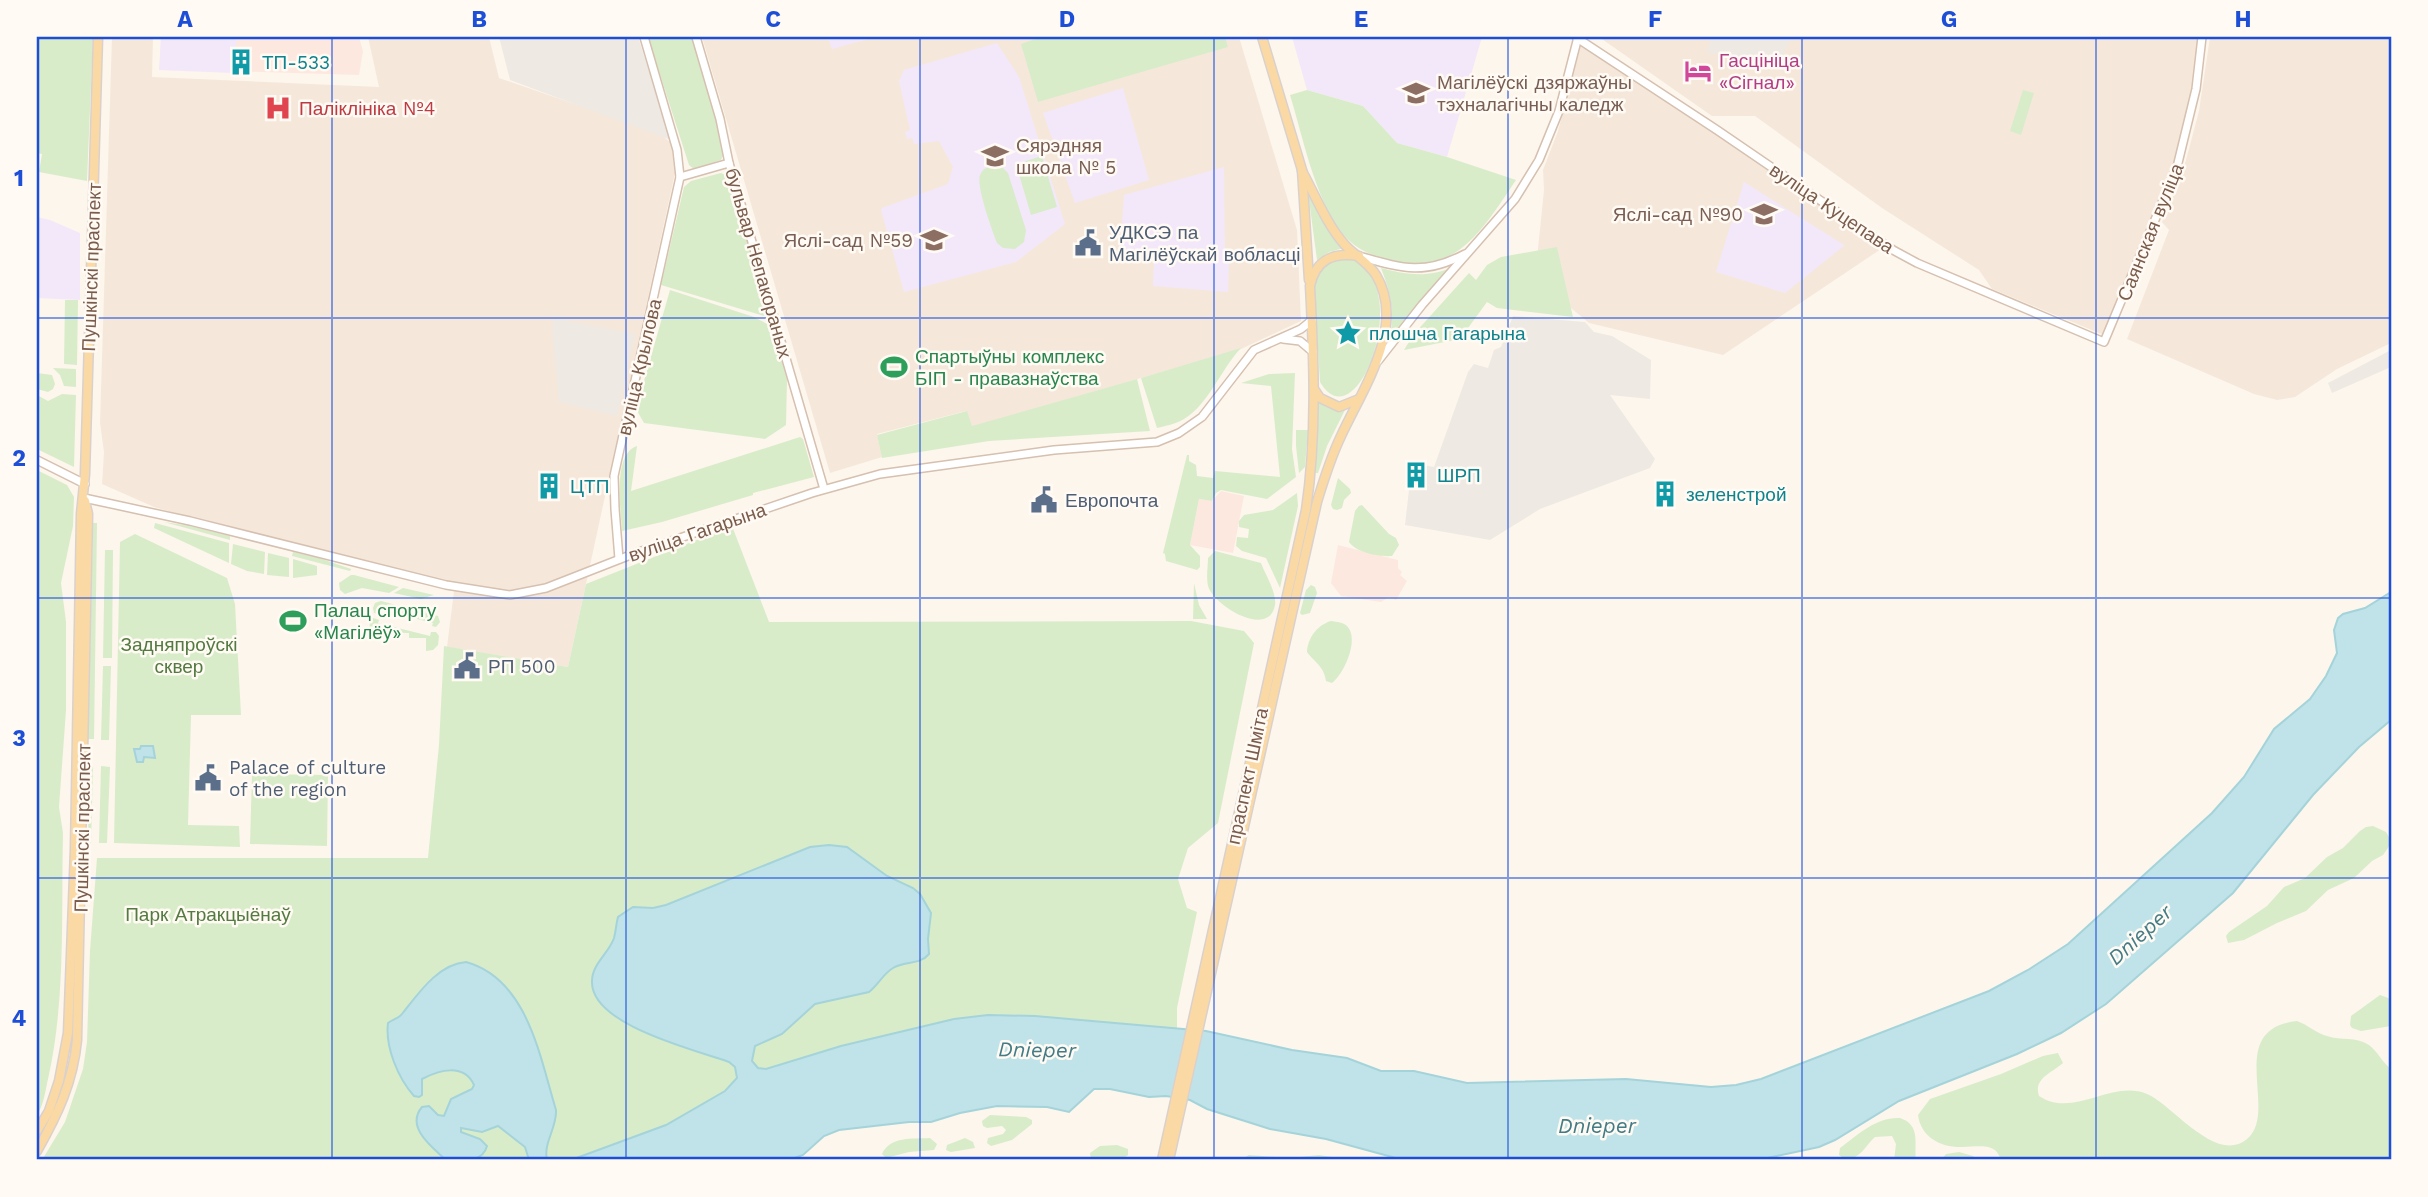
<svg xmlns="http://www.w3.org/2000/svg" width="2428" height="1197" font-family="'Work Sans',sans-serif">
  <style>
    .residential { fill: #f5e8da }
    .commercial { fill: #fde8e0 }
    .industrial { fill: #efe9e4 }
    .education { fill: #f3e8fa }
    .green { fill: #d8ecc9 }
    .water { fill: #bfe3e8; stroke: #a5d3da; stroke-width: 2 }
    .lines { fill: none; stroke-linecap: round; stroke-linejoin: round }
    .secondary-casing { stroke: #d6c0b0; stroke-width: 10 }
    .primary-casing { stroke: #dad1cd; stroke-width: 11 }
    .secondary { stroke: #fff; stroke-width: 7 }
    .primary { stroke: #fbd9a5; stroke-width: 8 }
    .grid { fill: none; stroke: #1d4ed8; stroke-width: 2; stroke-opacity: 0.55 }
    .labels { text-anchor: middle; stroke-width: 5; stroke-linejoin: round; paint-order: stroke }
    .hotel-label { font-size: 19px; fill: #b23c85; stroke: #fffaf3; text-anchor: start }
    .culture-label { font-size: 19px; fill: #0d838f; stroke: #fffaf3; text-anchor: start }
    .education-label { font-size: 19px; fill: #785e54; stroke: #fffaf3; text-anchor: start }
    .health-label { font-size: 19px; fill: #be3a42; stroke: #fffaf3; text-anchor: start }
    .street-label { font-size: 19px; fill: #7a5c4d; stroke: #fffaf3 }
    .service-label { font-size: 19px; fill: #4e5e75; stroke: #fffaf3; text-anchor: start }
    .leisure-label { font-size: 19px; fill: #27864d; stroke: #fffaf3; text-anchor: start }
    .park-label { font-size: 19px; fill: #537a41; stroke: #fffaf3 }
    .water-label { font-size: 21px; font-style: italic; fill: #437c86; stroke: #fffaf3 }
    .neatline { fill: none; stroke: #1d4ed8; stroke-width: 2.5 }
    .grid-label { font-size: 23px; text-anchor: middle; font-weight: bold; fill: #1d4ed8 }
  </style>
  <rect width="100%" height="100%" fill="#fdf6ec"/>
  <g class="residential">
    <path d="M112 37H153L152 77 379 87 368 37H489L499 78 659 133 671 143 675 173 568 667 447 647 455 583 208 522 154 507 102 484 104 452 100 423Z"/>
    <path d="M702 37H1239L1297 230 1301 321 1241 349 972 427 966 411 877 434 882 457 830 473Z"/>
    <path d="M1599 37H2199L2193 88 2175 161 2104 335 1992 289 1979 270 1882 208 1755 116H1712Z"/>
    <path d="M2210 37H2391V343L2337 369 2295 397 2277 400 2254 394 2127 339 2169 230 2162 222 2182 175 2199 111Z"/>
    <path d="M1582 41 1884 247 1723 355 1589 323 1535 278 1544 190 1543 170 1558 131Z"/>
  </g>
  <g class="commercial">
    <path d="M161 37H359L363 51 359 75 160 69Z"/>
    <path d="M1221 491 1244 496 1233 553 1190 545 1199 499 1212 501Z"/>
    <path d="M1338 545 1398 560V568L1402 572 1400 575 1407 581 1396 600 1389 597 1381 602 1341 596 1331 583Z"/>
  </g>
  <g class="industrial">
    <path d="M499 37H638L671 140 510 80Z"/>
    <path d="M1711 37H1792L1777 67 1707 52Z"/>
    <path d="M1513 316 1585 322 1594 332 1612 336 1651 360 1650 399 1610 395 1655 459 1650 468 1540 509 1490 540 1405 525 1412 463 1434 467 1468 372 1474 364 1488 368 1494 350 1501 347Z"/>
    <path d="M554 318 635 334 617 416 559 402 552 327Z"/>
    <path d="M2391 350V367L2332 393 2328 383Z"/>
  </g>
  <g class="education">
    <path d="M161 37H237L232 73 159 70Z"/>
    <path d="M828 37H875L832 49Z"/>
    <path d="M1292 37H1482L1447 157 1397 143 1363 106 1307 90Z"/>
    <path d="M997 43 1019 77 1065 224 1016 262 904 292 881 210 882 208 948 184 953 167 939 141 914 144 912 138 907 139 905 132 910 130 899 81 904 70Z"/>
    <path d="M1123 88 1149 180 1075 203 1043 113Z"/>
    <path d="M1224 167 1225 261H1229L1228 292 1153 286 1154 257 1120 255 1124 195Z"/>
    <path d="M1744 182 1844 245H1845L1785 293 1716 272Z"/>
    <path d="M37 217 50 220 80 233V300L37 298Z"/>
  </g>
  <g class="green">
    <path d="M37 37H93L87 181 39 172 42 154 37 153Z"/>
    <path d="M648 37H692L726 149 721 160 694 169 689 165Z"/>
    <path d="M1041 37H1225L1228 47 1038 102 1021 44Z"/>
    <path d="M1307 90 1363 106 1397 143 1447 157 1516 180C1483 229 1452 283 1384 259 1367 254 1350 245 1340 230 1314 195 1303 137 1290 95Z"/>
    <path d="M2023 90 2034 93 2021 135 2010 131Z"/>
    <path d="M1042 156 1057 207 1031 215 1016 164Z"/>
    <path d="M994 165 1002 167 1008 173 1026 230 1024 242 1015 249 1003 248 997 243C992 230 976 186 980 175 983 168 988 167 994 165Z"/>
    <path d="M721 173 730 177 754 263 751 267 761 300H765L771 318 661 285 684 187 691 181Z"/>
    <path d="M1307 185 1344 248 1329 252 1317 260Z"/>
    <path d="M1557 247 1573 317 1497 308 1487 302 1460 339 1404 350 1414 334 1469 273 1476 280 1487 265 1501 257Z"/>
    <path d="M1353 258C1415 289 1356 444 1320 382L1314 283C1319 264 1334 259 1353 258Z"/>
    <path d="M1453 267 1390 342C1394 313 1392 296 1381 268 1406 275 1429 278 1453 267Z"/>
    <path d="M670 290 754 317 773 327 787 379 786 425 765 439 644 423 636 409Z"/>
    <path d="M65 300H78L77 365 64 364Z"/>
    <path d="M1241 348C1221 369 1209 404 1184 419 1176 424 1165 426 1157 428L1141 378Z"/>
    <path d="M53 368 76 369V387L64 386 60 375Z"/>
    <path d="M37 373 52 375 55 384 53 389 48 392 37 389Z"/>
    <path d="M1295 373 1292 449 1296 477 1267 499 1221 490 1216 493 1212 501 1199 499 1190 545 1200 556V567L1197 570 1166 561 1165 554 1163 553 1187 455H1189V461L1196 465 1197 476 1213 478 1215 471 1280 477 1271 386 1241 383 1269 374Z"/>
    <path d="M1137 379 1150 431 989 441 882 458 877 435 967 411 972 426Z"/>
    <path d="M62 394 76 395 74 467 37 449V395L48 401Z"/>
    <path d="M1318 402 1330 408H1346L1327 446 1318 473H1315Z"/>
    <path d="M1296 430H1308L1305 467 1299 473 1296 446Z"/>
    <path d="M800 437 803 439 814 477 753 493V495L662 522 622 531C621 510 612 454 637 446L631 491Z"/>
    <path d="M37 470 67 485 74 497 73 526 61 583 66 622V710L59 807 63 833C61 914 66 1000 48 1079 45 1092 44 1104 37 1115Z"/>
    <path d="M1338 478 1350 489 1351 493 1344 500 1342 508 1337 510 1333 509 1331 505Z"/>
    <path d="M1297 493 1298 506 1280 588 1266 558 1242 551 1236 546 1237 537 1248 538 1249 529 1239 527V521L1244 515 1273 510Z"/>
    <path d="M1362 505 1389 534 1396 538 1399 545 1392 556C1379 557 1357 553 1349 542L1355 511 1359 506Z"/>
    <path d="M164 522 191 526 230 536V540Z"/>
    <path d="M93 523H97L94 739H88Z"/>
    <path d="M155 523 229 543V563L154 528Z"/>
    <path d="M732 526 769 622 1191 621 1244 631 1254 643 1218 823 1188 848 1178 879 1187 908 1197 912 1177 1008V1029L1035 1016 988 1015 954 1019 841 1046 777 1065 666 1125 571 1160H42L65 1122 83 1069 87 1042 90 951 97 858H428L439 745 444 646 568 667 586 584Z"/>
    <path d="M135 534 227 578 235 604 241 715H191L188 825 239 826 240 847 114 843 120 542Z"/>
    <path d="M233 544 265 552 264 574 247 571 231 564Z"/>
    <path d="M105 550H113L112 658H103Z"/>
    <path d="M1215 551 1261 563C1265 574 1277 593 1275 605 1269 639 1214 606 1208 586 1206 577 1208 566 1208 558Z"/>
    <path d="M293 552 319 558 351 569 350 571 292 556Z"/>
    <path d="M268 553 289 558V577L267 575Z"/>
    <path d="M293 559 317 566V575L293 578Z"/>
    <path d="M351 575H354L399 587 389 593 362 588 345 594 340 590 339 583Z"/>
    <path d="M1194 583 1199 605 1207 619H1193Z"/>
    <path d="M1311 585 1315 587 1317 593 1310 613 1302 615 1300 613 1306 590Z"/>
    <path d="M403 588 434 595 421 599 394 593Z"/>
    <path d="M381 601 438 616 440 622 436 627 432 626 433 623 381 610 380 614 374 613 373 608 375 603Z"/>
    <path d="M373 618 379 620 378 623 430 636 431 632H436L439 636 438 645 433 650 426 651V638H409V633L373 632 372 637 369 635 370 620Z"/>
    <path d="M1331 621C1337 622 1343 622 1347 626 1360 639 1344 674 1332 683L1326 681C1324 666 1315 663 1307 652 1308 638 1317 625 1331 621Z"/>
    <path d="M103 666H111L109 740H101Z"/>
    <path d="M89 766H93L91 845 88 843Z"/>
    <path d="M101 766 110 767 107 843H99Z"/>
    <path d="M252 774 328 775 327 846 250 844Z"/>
    <path d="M2373 826 2386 832 2390 839V845L2383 855 2372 861 2354 878 2328 890 2306 911 2277 923 2244 940 2228 943 2226 936 2229 932 2267 906 2284 887 2305 878 2327 857 2343 848 2360 831 2366 827Z"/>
    <path d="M2380 995 2391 999V1026L2361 1031 2352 1028 2350 1025 2351 1016Z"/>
    <path d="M2297 1021C2308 1025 2316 1033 2327 1036 2341 1041 2355 1036 2369 1045 2378 1052 2382 1062 2391 1069V1160H2001C1999 1155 1997 1150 1991 1148 1982 1145 1972 1147 1963 1147 1942 1148 1921 1138 1918 1115L1930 1099 2001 1074 2043 1056 2058 1053 2063 1063C2052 1073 2033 1078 2039 1096 2074 1119 2111 1079 2147 1094 2173 1105 2216 1165 2247 1139 2280 1112 2223 1029 2297 1021Z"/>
    <path d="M990 1115 1026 1117 1032 1120V1124L1012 1140 991 1146 987 1143 988 1138 1003 1134 1006 1130 1002 1126 987 1128 983 1126 982 1121Z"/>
    <path d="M1900 1118C1921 1125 1914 1143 1916 1160H1894L1896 1144 1892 1136 1875 1137C1865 1146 1861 1158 1846 1160L1839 1155 1840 1148C1859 1134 1876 1117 1900 1118Z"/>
    <path d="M930 1138 937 1144 934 1150 909 1152 886 1158 882 1154C890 1136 913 1139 930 1138Z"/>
    <path d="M965 1138 973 1142 975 1148 951 1152 946 1150 947 1145Z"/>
    <path d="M1100 1146 1117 1145 1128 1149V1155L1121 1160H1091L1090 1153Z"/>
    <path d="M1959 1152 1973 1156 1978 1160H1941L1946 1154Z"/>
    <path d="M1249 1155 1290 1158 1319 1155 1351 1160H1239Z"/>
  </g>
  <g class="water">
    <path d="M2391 592V720L2359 747 2313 795 2233 893 2106 1004 2061 1033 2017 1054 1899 1101 1835 1140 1819 1147 1758 1160H1403L1326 1139 1270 1129 1207 1109 1190 1100 1166 1096 1149 1097 1110 1089H1094L1069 1112 1047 1107 997 1106 960 1113 931 1122H909L839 1130 824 1136 803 1155 789 1160H571L666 1125 725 1091 737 1078 735 1067 729 1062C696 1050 590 1025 592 981 592 964 609 953 614 938 616 931 616 924 618 917L633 907 653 908 666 905 810 847 829 845 847 847 887 876 913 888 920 894 931 913 928 939 929 954C920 965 905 961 893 968 883 974 878 985 869 992L815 1004 782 1034 755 1046 752 1061 758 1068 766 1069 841 1046 954 1019 988 1015 1035 1016 1206 1031 1292 1050 1347 1058 1381 1071H1414L1467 1083 1626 1079 1711 1087 1736 1085 1761 1079 1989 991 2028 970 2068 944 2212 813 2244 777 2274 729 2310 699 2326 676 2337 653 2334 630 2338 618 2343 614 2365 608Z"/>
    <path d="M141 746H153L155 758 144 757 143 762H137L134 749H140Z"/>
    <path d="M466 962C528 979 540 1058 556 1110 557 1128 543 1143 547 1160H529L525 1147 498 1126 482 1132 461 1128V1132L480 1139 487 1146C482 1164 462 1160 446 1160 432 1147 405 1127 422 1107L429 1106 438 1115 444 1116 451 1099 472 1089 474 1085C464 1063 439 1070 422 1079V1095L419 1097 414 1096C398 1078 385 1047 388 1023 393 1019 398 1019 402 1014 418 994 438 964 466 962Z"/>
  </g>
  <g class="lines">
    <g class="secondary-casing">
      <g id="secondary">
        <path d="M696 37 720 119 729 163 824 489"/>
        <path d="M1577 38 1717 130 1893 250 1917 263 2104 342 2177 167 2196 89 2202 37"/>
        <path d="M680 177 729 163"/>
        <path d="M1359 256C1401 268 1423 276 1465 254"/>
        <path d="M1283 339 1300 341 1313 352"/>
        <path d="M1378 361 1422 305 1515 199 1539 160 1559 111 1578 37"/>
        <path d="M37 460 85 484"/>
        <path d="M84 498 190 521 446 585 510 595 546 588 633 554 812 493 880 474 1054 450 1157 442 1179 433 1202 417 1254 350 1301 329 1312 320"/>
        <path d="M619 559 615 509 614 476 680 177 677 150 644 37"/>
      </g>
    </g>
    <g class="primary-casing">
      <g id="primary">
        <path d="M1262 37 1302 170 1309 280"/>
        <path d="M1314 389 1320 398 1339 407 1359 399"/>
        <path d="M37 1131 49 1111 59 1081 68 1033 75 849 81 514 85 474 98 37"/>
        <path d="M37 1151C58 1114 73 1082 77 1040L88 514 85 501"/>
        <path d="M1162 1160 1306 510C1317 436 1314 361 1310 286 1316 259 1333 252 1359 256"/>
        <path d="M1169 1160 1317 502C1324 479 1331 457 1341 436 1362 390 1407 326 1376 275 1368 262 1355 256 1345 245 1327 225 1315 195 1302 171"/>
      </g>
    </g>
    <use href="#secondary" class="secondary"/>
    <use href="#primary" class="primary"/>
  </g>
  <path class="grid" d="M332 37V1160M626 37V1160M920 37V1160M1214 37V1160M1508 37V1160M1802 37V1160M2096 37V1160M37 318H2391M37 598H2391M37 878H2391"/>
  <defs>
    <g id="building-bare" transform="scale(2.1)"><path d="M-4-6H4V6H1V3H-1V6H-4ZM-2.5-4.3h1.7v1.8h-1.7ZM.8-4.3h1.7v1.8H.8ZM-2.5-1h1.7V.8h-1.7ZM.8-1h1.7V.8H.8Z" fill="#0f9aa8" stroke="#fffaf3" stroke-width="2.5" paint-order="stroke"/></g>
    <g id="hotel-bare" transform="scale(2.1)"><path d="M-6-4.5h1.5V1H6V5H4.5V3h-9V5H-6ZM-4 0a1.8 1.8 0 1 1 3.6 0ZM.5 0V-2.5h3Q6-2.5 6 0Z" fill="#d1479c" stroke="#fffaf3" stroke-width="2.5" paint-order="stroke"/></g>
    <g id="university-bare" transform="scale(2.1)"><path d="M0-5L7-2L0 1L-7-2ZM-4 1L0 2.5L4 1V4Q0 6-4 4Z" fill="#8d6e63" stroke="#fffaf3" stroke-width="2.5" paint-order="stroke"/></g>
    <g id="hospital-bare" transform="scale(2.1)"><path d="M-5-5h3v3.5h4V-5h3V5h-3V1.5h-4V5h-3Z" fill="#e0444e" stroke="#fffaf3" stroke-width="2.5" paint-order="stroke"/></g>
    <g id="school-bare" transform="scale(2.1)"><path d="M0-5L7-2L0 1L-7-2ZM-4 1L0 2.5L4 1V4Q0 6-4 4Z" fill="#8d6e63" stroke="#fffaf3" stroke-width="2.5" paint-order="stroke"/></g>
    <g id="civic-bare" transform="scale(2.1)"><path d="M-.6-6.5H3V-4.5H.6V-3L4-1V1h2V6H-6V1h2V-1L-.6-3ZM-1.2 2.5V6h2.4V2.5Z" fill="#5c6f8a" stroke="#fffaf3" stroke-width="2.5" paint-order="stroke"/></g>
    <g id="sight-bare" transform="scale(2.1)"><path d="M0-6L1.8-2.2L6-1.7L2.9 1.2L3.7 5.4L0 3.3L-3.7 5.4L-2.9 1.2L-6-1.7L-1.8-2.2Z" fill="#0f9aa8" stroke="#fffaf3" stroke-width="2.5" paint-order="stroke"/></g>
    <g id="stadium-bare" transform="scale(2.1)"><path d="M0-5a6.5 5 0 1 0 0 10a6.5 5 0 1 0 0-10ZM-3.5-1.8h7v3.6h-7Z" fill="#2e9e5b" stroke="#fffaf3" stroke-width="2.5" paint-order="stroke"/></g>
  </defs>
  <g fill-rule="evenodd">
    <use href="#building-bare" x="241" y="62"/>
    <use href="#hotel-bare" x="1698" y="71"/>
    <use href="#university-bare" x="1416" y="93"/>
    <use href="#hospital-bare" x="278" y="108"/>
    <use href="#school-bare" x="995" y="156"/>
    <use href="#school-bare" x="1764" y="214"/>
    <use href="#school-bare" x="934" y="240"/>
    <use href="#civic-bare" x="1088" y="243"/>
    <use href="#sight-bare" x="1348" y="333"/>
    <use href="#stadium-bare" x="894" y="367"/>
    <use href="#building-bare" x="1416" y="475"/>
    <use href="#building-bare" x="549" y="486"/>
    <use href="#building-bare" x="1665" y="494"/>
    <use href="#civic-bare" x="1044" y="500"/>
    <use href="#stadium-bare" x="293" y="621"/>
    <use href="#civic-bare" x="467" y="666"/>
    <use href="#civic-bare" x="208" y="778"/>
  </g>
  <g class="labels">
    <g class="hotel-label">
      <text x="1719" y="67">Гасцініца<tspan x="1719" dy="22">«Сігнал»</tspan></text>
    </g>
    <g class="culture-label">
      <text x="262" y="69">ТП-533</text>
      <text x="1369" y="340">плошча Гагарына</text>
      <text x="1437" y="482">ШРП</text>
      <text x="570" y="493">ЦТП</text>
      <text x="1686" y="501">зеленстрой</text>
    </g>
    <g class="education-label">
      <text x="1437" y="89">Магілёўскі дзяржаўны<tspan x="1437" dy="22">тэхналагічны каледж</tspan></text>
      <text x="1016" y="152">Сярэдняя<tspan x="1016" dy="22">школа № 5</tspan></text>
      <text x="1743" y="221" text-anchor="end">Яслі-сад №90</text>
      <text x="913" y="247" text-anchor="end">Яслі-сад №59</text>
    </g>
    <g class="health-label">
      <text x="299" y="115">Паліклініка №4</text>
    </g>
    <g class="street-label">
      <text transform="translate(1832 208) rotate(34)" y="7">вуліца Куцепава</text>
      <text transform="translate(2150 232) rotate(-68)" y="7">Саянская вуліца</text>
      <text transform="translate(759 263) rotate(74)" y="7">бульвар Непакораных</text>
      <text transform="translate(91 267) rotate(-88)" y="7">Пушкінскі праспект</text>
      <text transform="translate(639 367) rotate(-77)" y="7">вуліца Крылова</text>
      <text transform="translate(697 532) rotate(-19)" y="7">вуліца Гагарына</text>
      <text transform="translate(1247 776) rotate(-78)" y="7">праспект Шміта</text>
      <text transform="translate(82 828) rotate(-89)" y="7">Пушкінскі праспект</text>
    </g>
    <g class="service-label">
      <text x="1109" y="239">УДКСЭ па<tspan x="1109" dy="22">Магілёўскай вобласці</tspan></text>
      <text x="1065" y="507">Европочта</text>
      <text x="488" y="673">РП 500</text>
      <text x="229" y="774">Palace of culture<tspan x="229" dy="22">of the region</tspan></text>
    </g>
    <g class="leisure-label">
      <text x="915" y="363">Спартыўны комплекс<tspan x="915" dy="22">БІП - правазнаўства</tspan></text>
      <text x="314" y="617">Палац спорту<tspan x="314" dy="22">«Магілёў»</tspan></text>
    </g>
    <g class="park-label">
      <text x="179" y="651">Задняпроўскі<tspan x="179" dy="22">сквер</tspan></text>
      <text x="208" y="921">Парк Атракцыёнаў</text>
    </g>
    <g class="water-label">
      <text transform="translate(2140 935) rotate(-42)" y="7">Dnieper</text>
      <text transform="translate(1037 1050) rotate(1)" y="7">Dnieper</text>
      <text x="1597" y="1133">Dnieper</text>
    </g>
  </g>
  <rect width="2428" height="1197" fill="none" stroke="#fffaf3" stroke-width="77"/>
  <rect x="38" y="38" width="2352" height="1120" class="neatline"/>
  <g class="grid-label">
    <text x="185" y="27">A</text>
    <text x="479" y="27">B</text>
    <text x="773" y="27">C</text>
    <text x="1067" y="27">D</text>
    <text x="1361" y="27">E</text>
    <text x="1655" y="27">F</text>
    <text x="1949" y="27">G</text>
    <text x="2243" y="27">H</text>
    <text x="19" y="186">1</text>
    <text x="19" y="466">2</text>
    <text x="19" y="746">3</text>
    <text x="19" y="1026">4</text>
  </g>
</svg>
